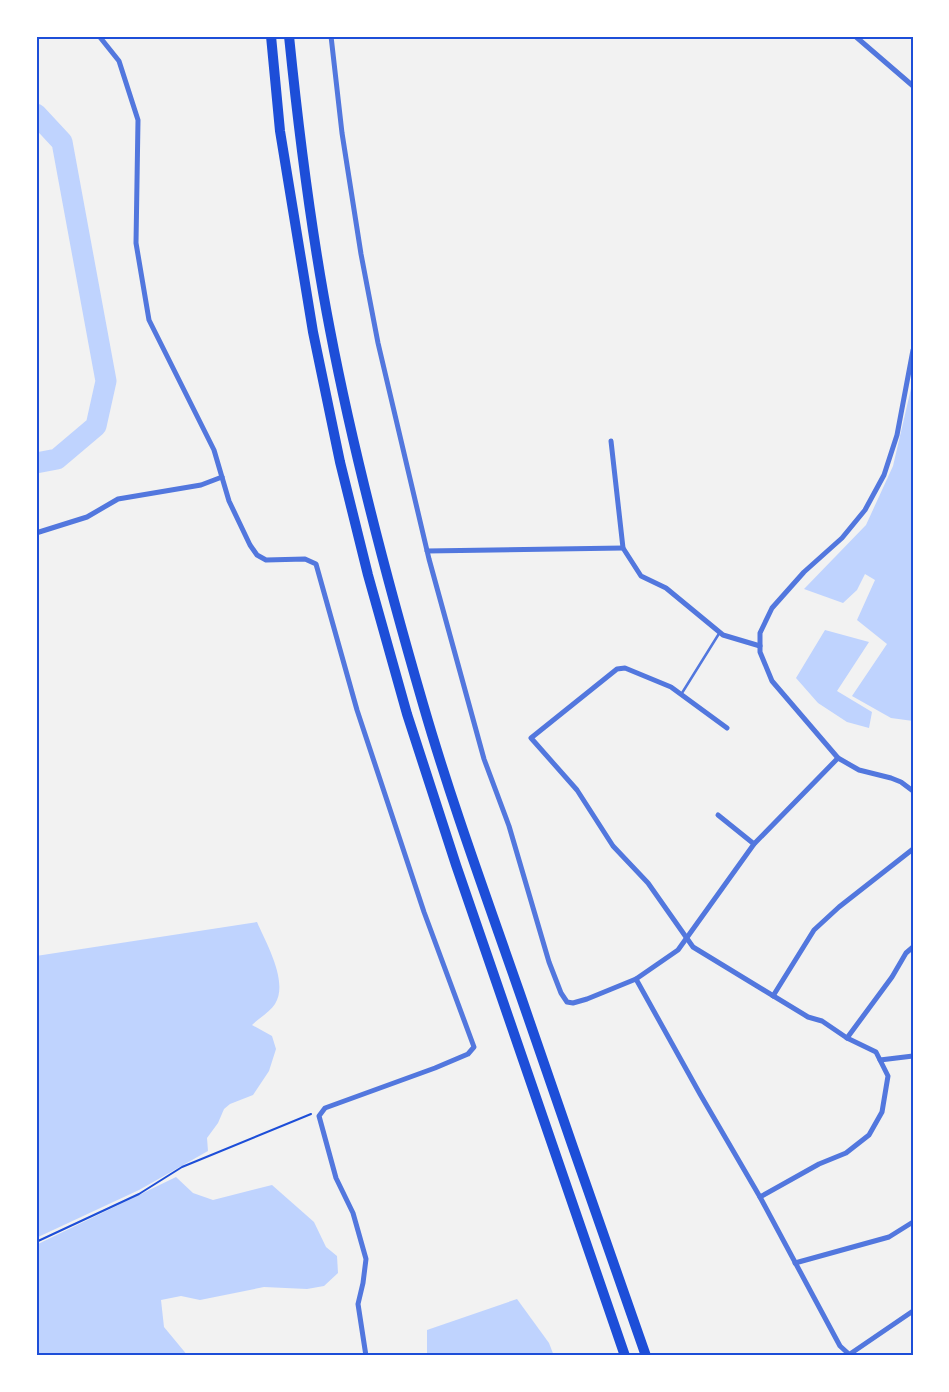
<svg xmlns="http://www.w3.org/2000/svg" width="949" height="1392" font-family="Montserrat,sans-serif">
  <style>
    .water { fill: #bfd3fe }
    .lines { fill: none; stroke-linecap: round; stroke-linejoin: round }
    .river { stroke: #bfd3fe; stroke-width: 21 }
    .path { stroke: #1d4ed8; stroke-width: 2 }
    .service { stroke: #5277de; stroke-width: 2.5 }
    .minor { stroke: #5277de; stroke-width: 5 }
    .motorway { stroke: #1d4ed8; stroke-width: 10 }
    .neatline { fill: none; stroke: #1d4ed8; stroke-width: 2 }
  </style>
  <rect width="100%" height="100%" fill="#f2f2f2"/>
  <g class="water">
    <path d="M913 380V721L891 718 852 696 887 644 857 620 875 580 865 574 857 590 843 603 804 589 866 525 893 466Z"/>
    <path d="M825 630 869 642 837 691 872 712 869 728 847 722 818 703 796 678Z"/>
    <path d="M257 922C266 943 289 982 275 1004 270 1012 259 1018 252 1025L272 1036 276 1049 269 1071 253 1095 230 1104 224 1109 218 1123 207 1138 208 1151 139 1190 36 1238V956Z"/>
    <path d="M176 1177 193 1193 213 1200 272 1185 314 1222 326 1247 337 1256 338 1273 324 1286 307 1289 264 1287 200 1300 181 1296 161 1300 164 1327 188 1356H36V1245Z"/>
    <path d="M517 1299 549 1343 554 1356H427V1330Z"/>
  </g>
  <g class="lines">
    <path class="river" d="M36 114 62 142 106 381 96 426 57 459 36 463"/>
    <path class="path" d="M36 1242 139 1194 182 1167 311 1114"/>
    <path class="service" d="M682 693 720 632"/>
    <g class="minor">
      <path d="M99 36 119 61 138 120 136 243 149 320 214 450 229 501 250 545 257 555 266 560 305 559 316 564 357 710 424 912 474 1047 468 1054 435 1068 325 1108 319 1116 336 1178 353 1213 366 1259 363 1283 358 1304 366 1356"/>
      <path d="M331 36 342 133 361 254 378 343 429 559 484 759 509 826 549 962 561 993 567 1002 573 1003 587 999 636 979 678 950 754 844 838 758"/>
      <path d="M855 36 913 86"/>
      <path d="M913 350 897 435 884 475 865 510 842 538 804 572 772 608 760 633V652L772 681 838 758 859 770 891 778 901 782 913 791"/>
      <path d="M611 441 623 548 641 576 666 588 723 635 760 646"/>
      <path d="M36 533 87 517 118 499 201 485 222 477"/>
      <path d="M427 551 623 548"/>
      <path d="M727 728 671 687 625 668 617 669 531 738 577 790 613 846 648 883 693 947 808 1017 822 1021 847 1038 876 1052 888 1076 882 1112 869 1135 846 1153 819 1164 760 1197"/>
      <path d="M718 815 754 844"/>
      <path d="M636 979 700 1094 760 1197 840 1346 851 1356"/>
      <path d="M773 996 814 930 839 907 913 849"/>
      <path d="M847 1038 892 977 906 953 913 947"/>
      <path d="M880 1060 913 1056"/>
      <path d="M795 1263 889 1237 913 1222"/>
      <path d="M850 1354 913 1311"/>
    </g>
    <g class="motorway">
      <path d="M271 36 280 131 313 332 340 462 368 575 407 714 456 865 625 1356"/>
      <path d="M289 36C299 135 311 232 330 330 354 456 387 580 423 704 451 801 486 896 519 991 561 1113 603 1234 646 1356"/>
    </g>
  </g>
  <rect width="949" height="1392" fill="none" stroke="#ffffff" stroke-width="75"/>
  <rect x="38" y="38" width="874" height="1316" class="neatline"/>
</svg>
